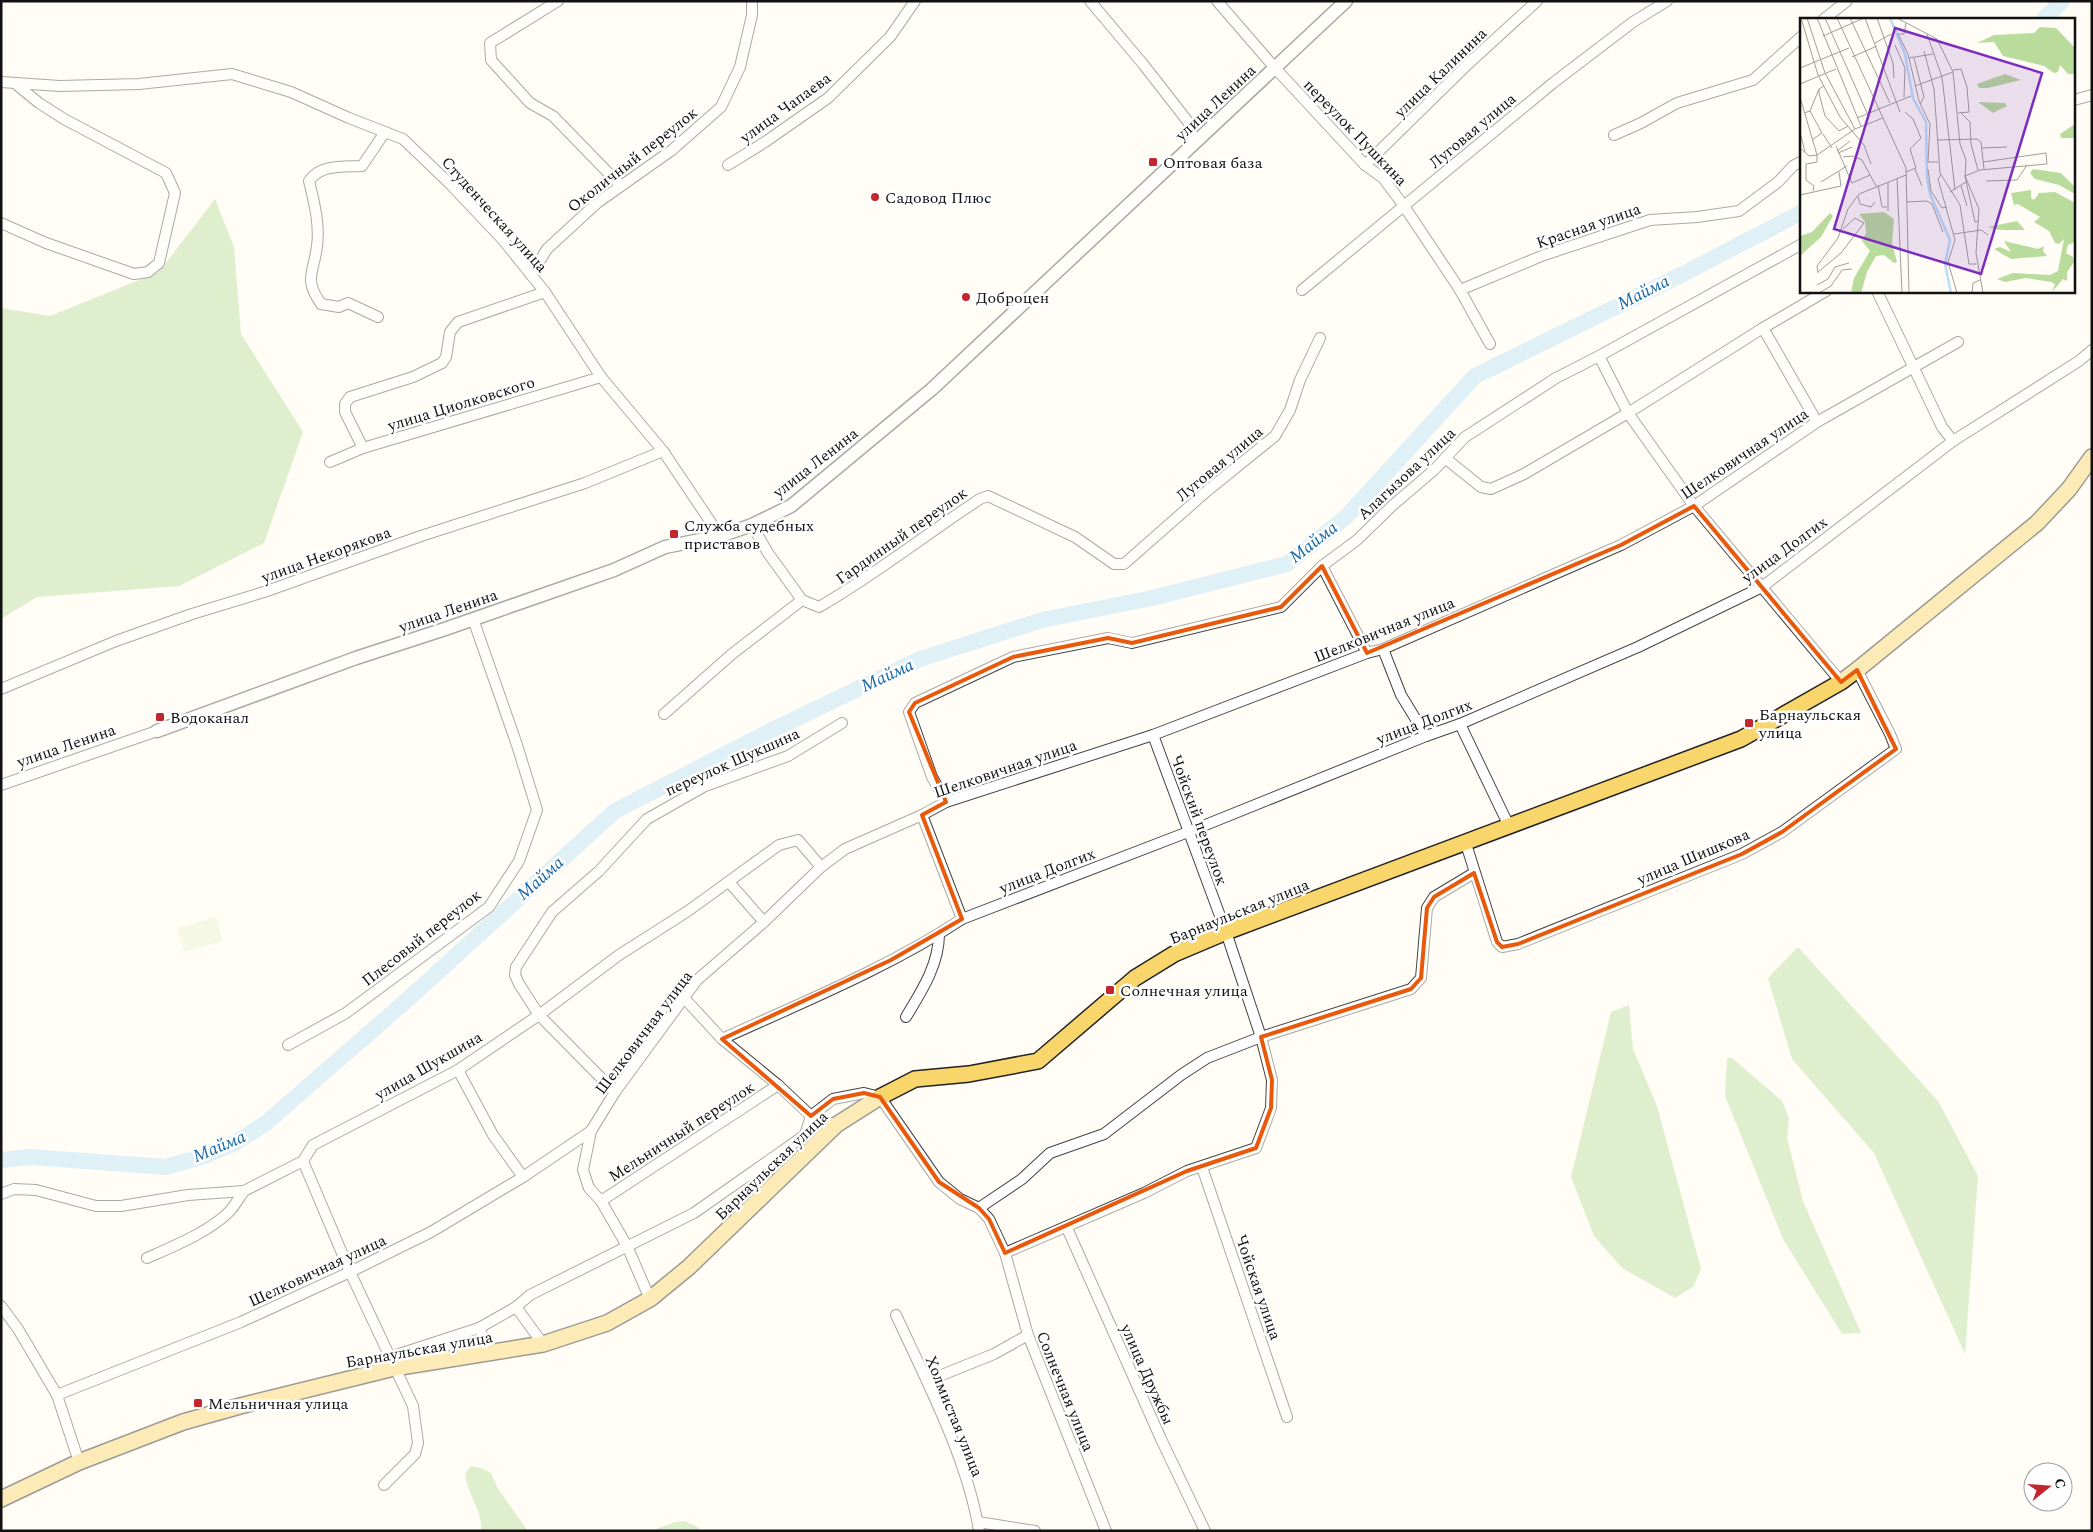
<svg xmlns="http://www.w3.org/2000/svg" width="2093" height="1532" font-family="Spectral,serif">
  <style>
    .forest { fill: #b9dc9c }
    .pitch { fill: #e6f2cf }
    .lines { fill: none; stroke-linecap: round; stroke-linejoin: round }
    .river { stroke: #b9e0f7; stroke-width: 16 }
    .minor-casing { stroke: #444; stroke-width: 12 }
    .tertiary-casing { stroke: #444; stroke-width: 15 }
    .primary-casing { stroke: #222; stroke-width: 18 }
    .minor { stroke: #fff; stroke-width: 10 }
    .tertiary { stroke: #fff; stroke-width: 12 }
    .primary { stroke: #f9d66b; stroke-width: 15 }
    .marked { fill: none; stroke: #e8590c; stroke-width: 4; stroke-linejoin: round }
    .poi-dot { fill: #c4262e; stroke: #fff; stroke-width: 2 }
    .labels { text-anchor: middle; stroke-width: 5; stroke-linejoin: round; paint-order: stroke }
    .street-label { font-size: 16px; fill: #111; stroke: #fff }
    .poi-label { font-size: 16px; fill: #111; stroke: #fff; text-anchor: start }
    .water-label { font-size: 18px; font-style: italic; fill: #1768a6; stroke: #fff }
    .inset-river { fill: none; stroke: #b9e0f7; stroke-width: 2.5 }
    .inset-road { fill: none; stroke: #a09f9a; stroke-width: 1 }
    .view { fill: #7b2cbf; fill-opacity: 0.15; stroke: #7b2cbf; stroke-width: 2.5 }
    .inset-edge { fill: none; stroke: #111; stroke-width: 2.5 }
  </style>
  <rect width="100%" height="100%" fill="#fffdf5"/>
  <g class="forest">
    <path d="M215 199 234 247 241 334 303 432 264 543 179 586 37 597 1 619V308L50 316 159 272Z"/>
    <path d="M1798 947 1938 1101 1978 1176 1965 1354 1874 1153 1792 1059 1768 978Z"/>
    <path d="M1629 1005 1633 1049 1657 1106 1701 1269 1693 1287 1675 1298 1622 1268 1594 1236 1571 1177 1611 1012Z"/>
    <path d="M1727 1058H1732L1782 1101 1789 1118 1787 1138 1803 1201 1861 1333 1842 1334 1783 1239 1725 1096Z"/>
    <path d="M471 1466 481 1468 491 1473 498 1489 528 1531H481C483 1511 467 1494 465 1474Z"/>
    <path d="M685 1521 699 1528V1531H651L675 1522Z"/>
  </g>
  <path class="pitch" d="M216 917 223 941 184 952 177 928Z"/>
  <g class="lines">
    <g class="river">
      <path d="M2044 19 2062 1"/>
      <path d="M1 1160 30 1157 166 1167 204 1156 235 1143 266 1123 407 1000 615 811 766 733 920 659 1042 620 1152 598 1287 564 1346 517 1475 376 1685 273 1802 212"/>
    </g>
    <g class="minor-casing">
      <g id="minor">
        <path d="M558 1 490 43 491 60 530 103 553 116 621 186"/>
        <path d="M1090 1 1143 64 1189 123 1194 143"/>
        <path d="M1217 1 1275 68 1365 165 1383 178 1404 206 1460 290 1490 344"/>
        <path d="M1824 19 1847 1"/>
        <path d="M1 82 60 86 139 84 232 74 291 92 349 118 403 139 450 184 503 240 545 292 601 377 663 451 720 536"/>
        <path d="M2074 100 2092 95"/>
        <path d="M1614 135 1641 123 1677 103 1753 80 1802 36"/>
        <path d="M728 165 765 142 828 98 890 37 915 1"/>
        <path d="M1365 165 1468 64 1537 1"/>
        <path d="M1 223 46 243 134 274 148 272 159 263 175 193 166 173 64 119 39 103 17 85"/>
        <path d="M531 275 547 249 597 203 672 150 721 107 740 67 752 15V1"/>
        <path d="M1302 290 1553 83 1633 22 1667 1"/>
        <path d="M1460 290 1544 255 1650 220 1697 217 1739 211 1778 182 1793 166 1802 161"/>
        <path d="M1877 291 1942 427 1953 441"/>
        <path d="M378 317 348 303 339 307 321 304C303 278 314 273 317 246 320 224 314 202 309 181 321 164 342 167 362 166L385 132"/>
        <path d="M1763 328 1817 422"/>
        <path d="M1599 356 1628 413 1694 506 1841 682"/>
        <path d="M363 448 345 412V404L350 397 413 377 442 363 446 357 450 332 458 322 545 292"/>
        <path d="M1445 458 1481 487 1491 489 1524 474 1628 413 1763 328 1826 291"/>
        <path d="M330 462 363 448 601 377"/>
        <path d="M752 525 768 553 802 600 819 607C875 575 926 534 980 499L988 496 1075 537 1114 564H1124L1207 491 1275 436 1290 410 1300 380 1320 338"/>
        <path d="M1322 566 1367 653"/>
        <path d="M1383 649 1401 695 1426 736"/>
        <path d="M1 689 116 641 192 614 264 592 421 536 585 483 663 451"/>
        <path d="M664 714 732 654 802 600"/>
        <path d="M1460 724 1509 826"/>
        <path d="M1 785 157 731"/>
        <path d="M946 802 932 777 909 712 915 703 1013 657 1108 638 1132 643 1281 607 1322 566 1357 540 1393 505 1434 470 1465 437 1556 378 1599 356 1802 244"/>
        <path d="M922 815 962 919"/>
        <path d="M1466 844 1497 942 1502 947 1518 944 1742 854 1782 832 1896 749 1890 734 1857 670"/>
        <path d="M729 882 764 922"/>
        <path d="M685 999 722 1039 778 1085 811 1116 836 1125"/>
        <path d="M906 1017C921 992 939 965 939 934"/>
        <path d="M722 1039C803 1002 888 968 962 919L1188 832 1426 736 1460 724 1638 647 1762 587 1953 441 2079 361 2092 350"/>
        <path d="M288 1045 346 1013 489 907 519 861 537 810 517 745 473 619"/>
        <path d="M458 1070 493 1135 523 1177"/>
        <path d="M615 1092 539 1015 519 984 515 975 516 967 552 912 599 871 647 819 705 786 788 756 842 723"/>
        <path d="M591 1131 583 1170 589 1188 601 1201 627 1246 650 1299"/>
        <path d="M303 1161 350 1272 413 1406 418 1443 415 1454 384 1485"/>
        <path d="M1202 1167 1287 1417"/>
        <path d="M1 1194 14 1189 36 1190 96 1206H121L188 1195 244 1191 303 1161 313 1145 458 1070 539 1015 619 955 688 911 779 845 798 840 821 867"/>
        <path d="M601 1201 778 1085"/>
        <path d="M979 1208 1022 1179 1050 1153 1104 1134 1181 1075 1207 1058 1261 1037 1411 989 1421 978 1427 908 1434 897 1474 873"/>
        <path d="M1067 1228 1161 1439 1205 1531"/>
        <path d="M1005 1253 1144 1193 1187 1171 1256 1148 1271 1108 1272 1080 1261 1037 1226 932 1153 735"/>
        <path d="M147 1258C174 1246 209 1232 230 1211 235 1205 239 1198 244 1191"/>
        <path d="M1 1306 18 1329 57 1395"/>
        <path d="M516 1307 543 1344"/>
        <path d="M896 1315C926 1380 968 1460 979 1531"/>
        <path d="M491 1353 479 1328 516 1307 530 1295 694 1213 805 1135 811 1116 833 1099 864 1093 880 1097 939 1182 960 1199 979 1208 989 1219 1005 1253 1028 1335 1106 1531"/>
        <path d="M390 1357 479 1328"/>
        <path d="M927 1381 994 1354 1028 1335"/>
        <path d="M79 1462 57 1395 241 1322 350 1272 431 1232 523 1177 591 1131 615 1092 697 980 764 922 821 867 845 849 922 815 946 802 1153 735 1367 653 1383 649 1621 545 1694 506 1817 422 1958 342"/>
        <path d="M978 1522 1035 1531"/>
      </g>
    </g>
    <g class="tertiary-casing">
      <path id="tertiary" d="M157 731 356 658 445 629 614 570 665 547 720 536 752 525 791 506 932 389 1346 1"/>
    </g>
    <g class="primary-casing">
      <path id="primary" d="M1 1499 79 1462 183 1422 240 1406 394 1368 543 1344 607 1323 650 1299 689 1267 836 1125 880 1097 915 1079 969 1074 1038 1061 1135 978 1174 954 1226 932 1741 739 1841 682 1857 670 2037 523 2069 489 2092 457"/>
    </g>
    <use href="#minor" class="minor"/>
    <use href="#tertiary" class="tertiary"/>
    <use href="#primary" class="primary"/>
  </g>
  <path d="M0 0H2093V1532H0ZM1694 506 1841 682 1857 670 1896 749 1782 832 1742 854 1518 944 1502 947 1497 942 1474 873 1434 897 1427 908 1421 978 1411 989 1261 1037 1272 1080 1271 1108 1256 1148 1187 1171 1005 1253 989 1219 979 1208 939 1182 880 1097 864 1093 833 1099 811 1116 722 1039 891 960 962 919 922 815 946 802 909 712 915 703 1013 657 1108 638 1132 643 1281 607 1322 566 1367 653 1621 545Z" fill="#fffdf5" fill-opacity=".55" fill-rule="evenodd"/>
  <path class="marked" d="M1694 506 1841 682 1857 670 1896 749 1782 832 1742 854 1518 944 1502 947 1497 942 1474 873 1434 897 1427 908 1421 978 1411 989 1261 1037 1272 1080 1271 1108 1256 1148 1187 1171 1005 1253 989 1219 979 1208 939 1182 880 1097 864 1093 833 1099 811 1116 722 1039 891 960 962 919 922 815 946 802 909 712 915 703 1013 657 1108 638 1132 643 1281 607 1322 566 1367 653 1621 545Z"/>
  <g class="poi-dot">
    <rect x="1148" y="157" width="10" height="10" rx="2.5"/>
    <circle cx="875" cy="197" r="5"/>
    <circle cx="966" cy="297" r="5"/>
    <rect x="669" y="529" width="10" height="10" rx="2.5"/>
    <rect x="155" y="712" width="10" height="10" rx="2.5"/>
    <rect x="1744" y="718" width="10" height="10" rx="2.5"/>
    <rect x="1105" y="985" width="10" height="10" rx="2.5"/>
    <rect x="193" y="1398" width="10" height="10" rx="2.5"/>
  </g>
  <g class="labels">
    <g class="street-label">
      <text transform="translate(1440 72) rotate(-44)" y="6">улица Калинина</text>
      <text transform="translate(1215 102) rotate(-43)" y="6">улица Ленина</text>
      <text transform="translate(785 107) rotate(-36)" y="6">улица Чапаева</text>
      <text transform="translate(1472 130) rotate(-40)" y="6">Луговая улица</text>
      <text transform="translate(1356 132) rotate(46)" y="6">переулок Пушкина</text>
      <text transform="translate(632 159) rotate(-38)" y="6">Околичный переулок</text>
      <text transform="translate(495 214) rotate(48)" y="6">Студенческая улица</text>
      <text transform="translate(1588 225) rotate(-19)" y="6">Красная улица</text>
      <text transform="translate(461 403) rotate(-17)" y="6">улица Циолковского</text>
      <text transform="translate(1744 453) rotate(-34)" y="6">Шелковичная улица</text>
      <text transform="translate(815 462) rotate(-38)" y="6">улица Ленина</text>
      <text transform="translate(1219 463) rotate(-40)" y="6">Луговая улица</text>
      <text transform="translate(1406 473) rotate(-43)" y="6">Алагызова улица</text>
      <text transform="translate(901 535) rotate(-35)" y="6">Гардинный переулок</text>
      <text transform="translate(1784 549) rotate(-36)" y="6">улица Долгих</text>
      <text transform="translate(326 554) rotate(-20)" y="6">улица Некорякова</text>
      <text transform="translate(448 610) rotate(-19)" y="6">улица Ленина</text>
      <text transform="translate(1384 629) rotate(-22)" y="6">Шелковичная улица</text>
      <text transform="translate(1424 721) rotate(-21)" y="6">улица Долгих</text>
      <text transform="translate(66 745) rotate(-19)" y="6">улица Ленина</text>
      <text transform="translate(732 761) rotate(-24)" y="6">переулок Шукшина</text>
      <text transform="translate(1005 768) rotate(-19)" y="6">Шелковичная улица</text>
      <text transform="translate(1200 820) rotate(70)" y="6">Чойский переулок</text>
      <text transform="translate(1693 856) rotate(-23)" y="6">улица Шишкова</text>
      <text transform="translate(1047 870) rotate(-21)" y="6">улица Долгих</text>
      <text transform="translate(1239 911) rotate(-22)" y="6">Барнаульская улица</text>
      <text transform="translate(421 937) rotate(-38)" y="6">Плесовый переулок</text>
      <text transform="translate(643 1032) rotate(-53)" y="6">Шелковичная улица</text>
      <text transform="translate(428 1065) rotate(-30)" y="6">улица Шукшина</text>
      <text transform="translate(681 1131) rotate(-33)" y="6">Мельничный переулок</text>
      <text transform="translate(771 1165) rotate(-44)" y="6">Барнаульская улица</text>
      <text transform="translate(317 1270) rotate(-25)" y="6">Шелковичная улица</text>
      <text transform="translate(1259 1287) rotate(71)" y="6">Чойская улица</text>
      <text transform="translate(419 1349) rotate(-10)" y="6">Барнаульская улица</text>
      <text transform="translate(1148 1374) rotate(66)" y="6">улица Дружбы</text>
      <text transform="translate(1066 1391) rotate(68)" y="6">Солнечная улица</text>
      <text transform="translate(955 1416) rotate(68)" y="6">Холмистая улица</text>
    </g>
    <g class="poi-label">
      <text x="1163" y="168">Оптовая база</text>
      <text x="885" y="203">Садовод Плюс</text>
      <text x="976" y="303">Доброцен</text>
      <text x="684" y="531">Служба судебных<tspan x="684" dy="18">приставов</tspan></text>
      <text x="1759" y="720">Барнаульская<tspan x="1759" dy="18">улица</tspan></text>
      <text x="170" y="723">Водоканал</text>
      <text x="1120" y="996">Солнечная улица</text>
      <text x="208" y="1409">Мельничная улица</text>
    </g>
    <g class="water-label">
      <text transform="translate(1643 292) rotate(-27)" y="6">Майма</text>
      <text transform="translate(1313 542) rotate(-38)" y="6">Майма</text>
      <text transform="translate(887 675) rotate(-25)" y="6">Майма</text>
      <text transform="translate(540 878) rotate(-42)" y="6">Майма</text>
      <text transform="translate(219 1146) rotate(-23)" y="6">Майма</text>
    </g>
  </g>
  <g transform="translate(1800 18)">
    <rect width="275" height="275" fill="#fffdf5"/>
    <path d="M240 9 256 10 275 30V56H268L260 47 258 54 254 55 244 48 203 38 194 24 177 25 194 17 234 15ZM205 56 221 62 188 70H179L177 66ZM178 84 205 85 207 88 193 95ZM275 106V120H261L260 116ZM233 151 261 155 275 169V176L259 167 235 161 230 155ZM231 172V180L234 182 239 175 255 174 275 185V224L268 227 266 235 273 239 274 244 267 254V263L263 261 252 274 255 266 251 264 226 260 205 264 197 261 213 255 250 257 258 253 264 221 259 226 255 225 249 213 234 204 240 199 218 186 214 187 211 175ZM84 194 94 201 92 225 97 244 94 245 84 237 76 238 67 254 61 275H51L54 260 70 233 62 223 66 215 65 204 59 196ZM30 195 33 198 21 219 0 238V218L12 214ZM217 203 225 212H199L188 209ZM204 223 238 231 244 228 243 233 247 238 211 241 194 231 200 229 211 234Z" fill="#b9dc9c"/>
    <path class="inset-river" d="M90 0 105 36 113 80 126 104 127 159 130 176 150 222 145 246 151 275"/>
    <path class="inset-road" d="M1 0 18 57 40 99 64 127 71 146M7 0 25 55 55 111M17 0 61 108M25 0 67 95M37 0 106 150 109 275M50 0 90 85M65 0 100 94M77 0 93 45 94 60M97 0 137 21 153 54 160 126 166 142 165 158 179 191 176 235 183 275M106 5 104 16H98L108 36 119 83 130 106 128 144H138M127 16 142 59 155 172M23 18 64 0M75 25 91 16M95 27 105 50 104 79M124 33 134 71 140 155 160 187 169 246H176M52 39 77 28M109 40 133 36M114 40 124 79 120 86M0 50 49 30M153 52 161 51 167 69 169 94 158 95M0 66 36 51M24 68 19 71V75L25 98 39 113 48 108M115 68 153 54M0 79 17 137V144L6 146V162L14 168 13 173M10 93 22 115 12 122M105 94 113 101 121 120 110 131 116 150 106 154M4 95 10 93 19 71M161 95 170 104 171 126 178 152M57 100 111 78M0 114 5 134M23 116 32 130M138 122 177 121 181 124 184 151M36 128 52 165 70 157M0 130 9 138 17 137 55 111 83 100M181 130 207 129M37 133 50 123M38 135 52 129M43 139 53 138 62 142 76 168M115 151 122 168M128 151 131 173 142 190 147 189M141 157 138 161 155 222 148 244 157 275M97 160 102 275M186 163 217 162 227 147M21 164 47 148M88 164V193M78 167 82 189H87M161 168 167 188M150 174 166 164M0 177 41 168 39 154M58 178 60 186 71 189 75 184M107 184 127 183 132 186 143 214M178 203 175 204 165 158 180 152 247 146 246 135 183 144M154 216 181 212 188 217M18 254 41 235 64 205 55 200 43 211M18 255 17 248 38 220 48 191 59 176 106 157M17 267 28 261 35 249 49 245M19 275 31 268 42 252 52 251M172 275 173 265 180 262"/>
    <path class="view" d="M95 10 242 55 181 256 34 211Z"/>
    <rect width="275" height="275" class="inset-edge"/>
  </g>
  <rect width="2093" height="1532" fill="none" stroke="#111111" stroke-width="5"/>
  <g transform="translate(2048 1487) rotate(73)"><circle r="24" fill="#ffffff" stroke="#a0a0a0"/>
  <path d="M0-4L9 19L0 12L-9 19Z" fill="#c4262e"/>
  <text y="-8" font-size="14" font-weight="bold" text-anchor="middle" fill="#111111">С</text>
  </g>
</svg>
